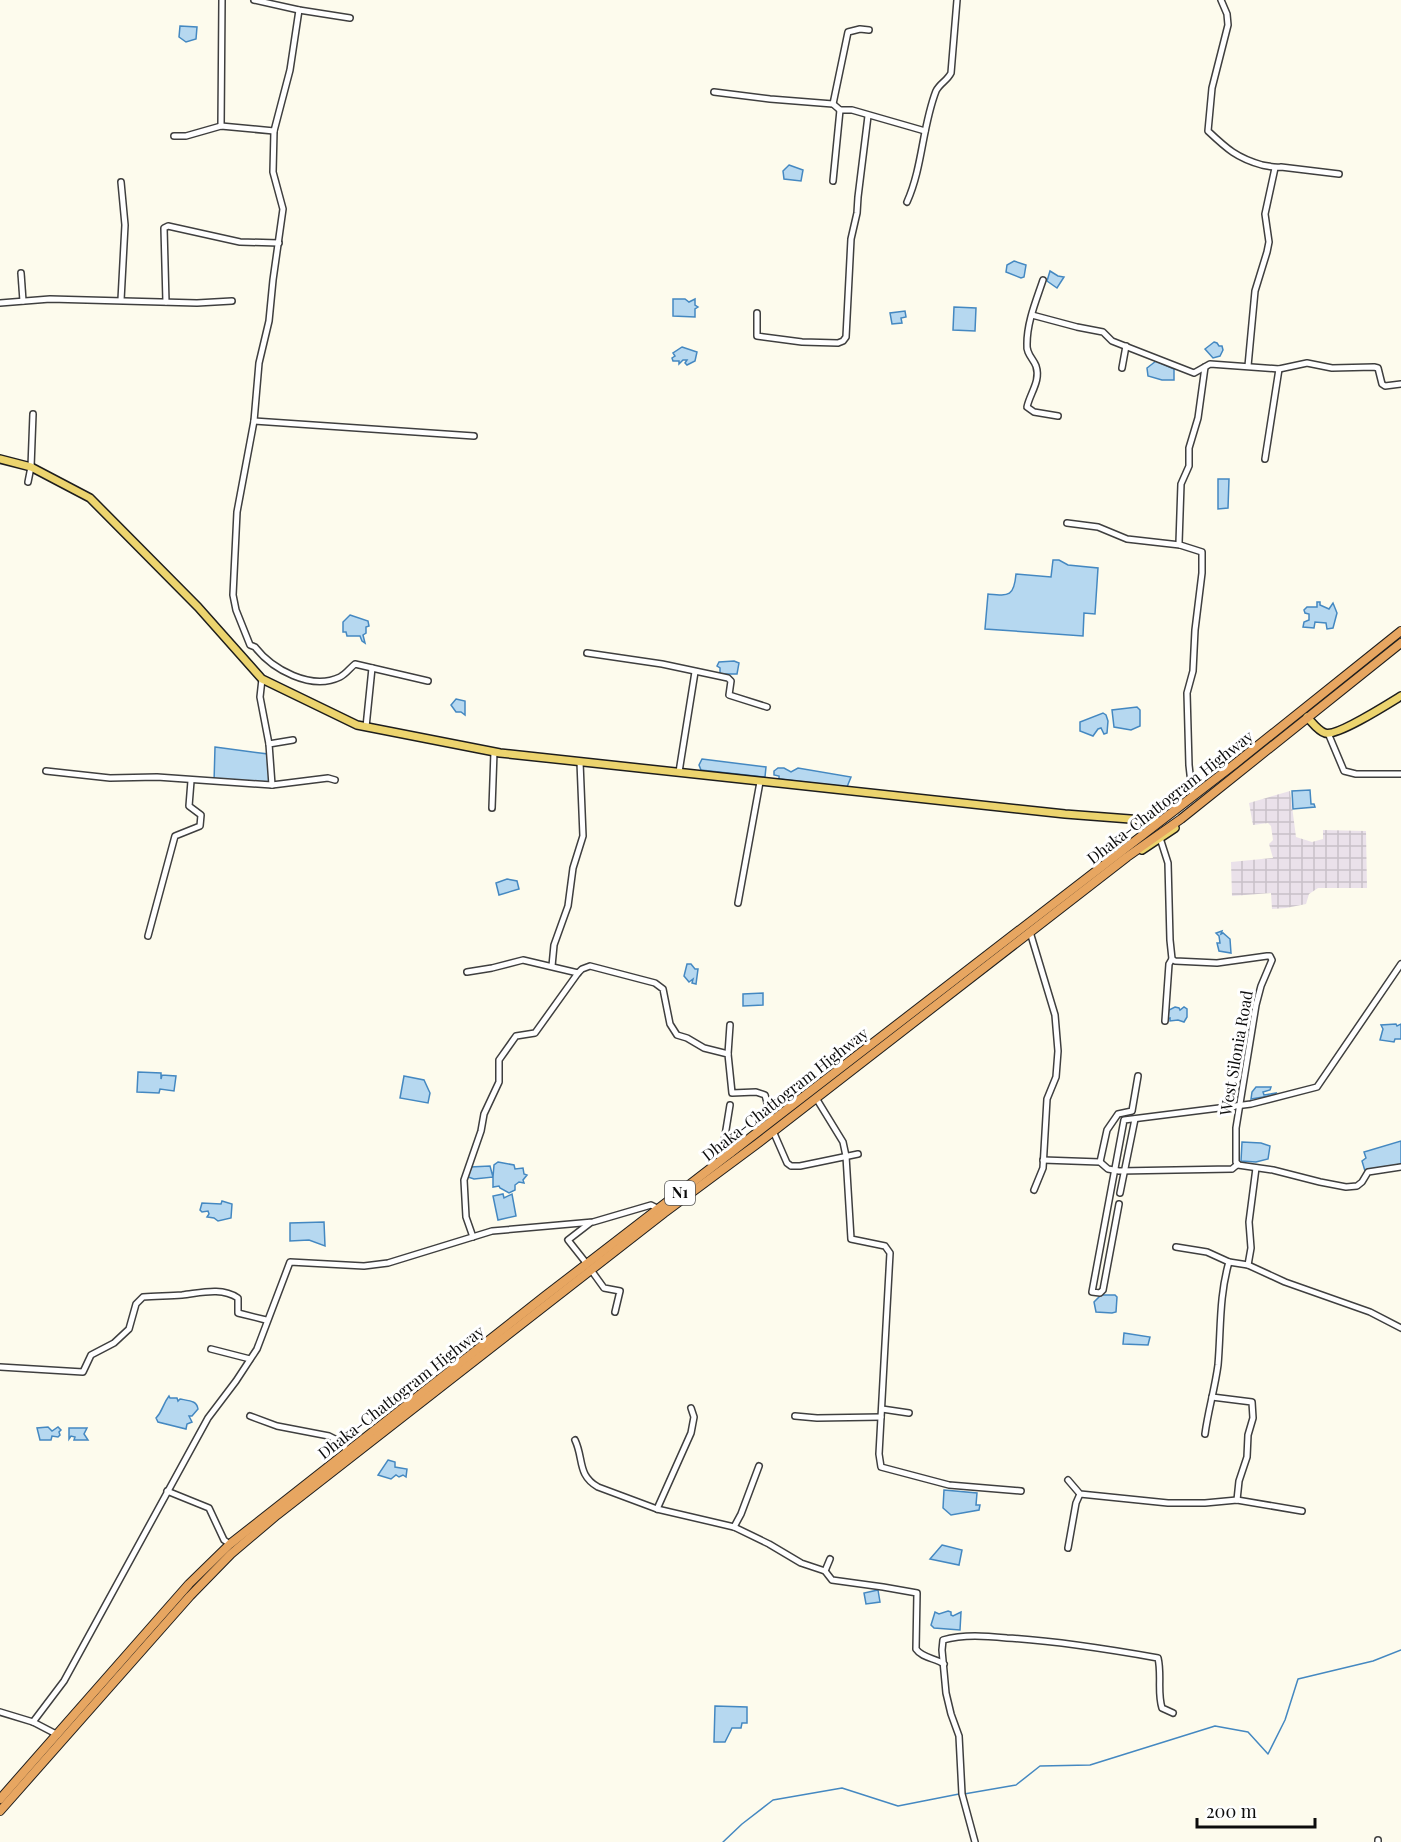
<svg xmlns="http://www.w3.org/2000/svg" width="1401" height="1842" font-family="'Playfair Display',serif">
  <style>
    .industrial { fill: url(#industrial-grid) }
    .water { fill: #b6d8f0; stroke: #4488c1; stroke-width: 1.5 }
    .lines { fill: none; stroke-linecap: round; stroke-linejoin: round }
    .stream { stroke: #4488c1; stroke-width: 1.5 }
    .minor-casing { stroke: #3f3f3f; stroke-width: 8 }
    .major-casing { stroke: #1d1d1d; stroke-width: 10 }
    .highway-casing { stroke: #1d1d1d; stroke-width: 10 }
    .minor { stroke: #fff; stroke-width: 5 }
    .major { stroke: #ecd46e; stroke-width: 7 }
    .highway { stroke: #e7a661; stroke-width: 8 }
    .labels { text-anchor: middle; stroke-width: 6; stroke-linejoin: round; paint-order: stroke }
    .shield { fill: #fff; stroke: #555; stroke-width: 1.5 }
    .shield-label { font-size: 15px; font-weight: bold; fill: #0c0c0c }
    .street-label { font-size: 16px; fill: #0c0c0c; stroke: #fff }
  </style>
  <defs>
    <pattern id="industrial-grid" width="8" height="8" patternUnits="userSpaceOnUse" patternTransform="scale(1.5)"><rect width="8" height="8" fill="#eae1ea"/><path d="M0 4h8M4 0v8" fill="none" stroke="#c8c0c8"/></pattern>
  </defs>
  <rect width="100%" height="100%" fill="#fdfbed"/>
  <path class="industrial" d="M1290 791 1296 837 1312 842 1323 839V830L1366 831 1367 888H1318L1309 894 1306 904 1286 908 1272 909 1271 893 1232 896 1231 862 1273 858 1269 844 1273 840 1271 826 1268 823 1253 825 1249 803Z"/>
  <g class="water">
    <path d="M180 26 197 27 196 39 186 42 179 37Z"/>
    <path d="M789 165 803 170 801 181 784 179 783 171Z"/>
    <path d="M1014 261 1026 265 1024 277 1021 278 1006 272 1007 265Z"/>
    <path d="M1050 271 1058 276 1064 277 1057 288 1047 281Z"/>
    <path d="M673 299H685L689 302 695 299V305L698 307 695 309V317L673 316Z"/>
    <path d="M954 307 976 308 975 331 953 330Z"/>
    <path d="M905 311 906 317 901 318 902 323 892 324 890 313Z"/>
    <path d="M1214 342 1217 343 1219 346H1222L1223 350 1220 356 1213 358 1205 349Z"/>
    <path d="M682 347 697 352 695 361 687 365 685 363 687 360H683L679 364V361H673L672 358 675 356 673 353Z"/>
    <path d="M1156 361 1174 369V380H1162L1148 376 1147 368Z"/>
    <path d="M1218 479H1229L1228 508 1218 509Z"/>
    <path d="M1053 560H1059L1068 565 1098 568 1095 614 1084 613 1083 636 985 629 988 594C1009 596 1014 597 1016 574L1051 577Z"/>
    <path d="M1317 602H1320V605L1329 609 1333 603 1337 613 1333 628 1327 629 1326 623 1315 622 1314 628 1303 627 1304 622 1309 620V614L1305 613 1304 610 1307 607H1317Z"/>
    <path d="M350 615 368 621 369 626 366 627V633L363 635 365 643 362 641 360 636H347L346 632H343V622Z"/>
    <path d="M734 661 739 663 737 674H720V668L717 666 719 662Z"/>
    <path d="M456 699 465 701V715L461 712H456L451 705Z"/>
    <path d="M1137 707 1140 710V726L1131 730 1114 727 1112 710Z"/>
    <path d="M1103 713 1106 715 1108 721 1107 733 1104 734 1101 728 1098 729 1093 736 1080 731V722Z"/>
    <path d="M215 747 268 754 272 782H214Z"/>
    <path d="M702 759 766 767 765 777 701 770 699 765Z"/>
    <path d="M778 768H784L791 772 798 768 851 777 847 787 779 779V776L774 775V771Z"/>
    <path d="M1310 790 1311 804H1314L1315 807 1293 809 1292 791Z"/>
    <path d="M507 879 517 881 519 889 499 895 496 883Z"/>
    <path d="M1222 931 1221 934 1223 933 1230 939 1231 953 1219 951 1217 943H1220L1219 936 1216 933Z"/>
    <path d="M687 964H691L695 969H698L696 984 692 983 693 979 689 982 684 976Z"/>
    <path d="M763 993V1005L743 1006V994Z"/>
    <path d="M1175 1007 1179 1008 1180 1010 1184 1007 1187 1009V1017L1184 1022 1178 1020 1170 1021V1018L1167 1019 1169 1010Z"/>
    <path d="M1396 1024 1397 1026 1401 1024V1039H1395L1394 1042 1380 1040 1383 1029 1381 1025Z"/>
    <path d="M138 1072 161 1073V1079L162 1075 176 1076 174 1091 160 1089 159 1093 137 1092Z"/>
    <path d="M404 1076 424 1080 430 1093 428 1103 400 1098Z"/>
    <path d="M1256 1087H1271L1270 1090 1263 1092 1264 1095 1276 1093 1275 1095 1251 1099 1252 1092Z"/>
    <path d="M1401 1141V1164L1365 1171 1362 1161 1366 1158 1364 1152Z"/>
    <path d="M1242 1142 1261 1143 1270 1146 1268 1159 1256 1162 1241 1161Z"/>
    <path d="M498 1162 514 1165 515 1169 523 1168 524 1174 527 1175 523 1180 524 1183 519 1182 515 1185V1190L509 1193 500 1188 499 1186 493 1187V1177L474 1179 468 1177 470 1167 490 1166 493 1177 494 1165Z"/>
    <path d="M503 1194 504 1198 512 1194 516 1216 498 1220 493 1196Z"/>
    <path d="M222 1201 232 1204 231 1218 218 1221 214 1218 207 1217 209 1214 208 1211 202 1212 200 1210 202 1203 221 1204Z"/>
    <path d="M324 1222 325 1246 309 1240 290 1241V1223Z"/>
    <path d="M1101 1295H1115L1117 1297 1116 1312 1112 1313 1096 1312 1094 1302Z"/>
    <path d="M1124 1333 1150 1337 1148 1345 1123 1344Z"/>
    <path d="M169 1396 170 1398H177L178 1401 180 1399C191 1401 197 1401 198 1409L192 1416H189L192 1422 187 1424 186 1429 158 1422 156 1418C163 1411 162 1405 169 1396Z"/>
    <path d="M48 1427 52 1431 58 1427 61 1430 59 1432 60 1435 58 1437 52 1436 51 1440H40L37 1428Z"/>
    <path d="M69 1428H87L84 1434 88 1440H74L75 1437 71 1436 69 1439Z"/>
    <path d="M388 1460 395 1462V1467L407 1469 406 1477 403 1475 399 1477 396 1475 391 1479 378 1475Z"/>
    <path d="M944 1490 977 1493 976 1505H980L979 1510 951 1515 943 1508Z"/>
    <path d="M942 1545 962 1550 959 1565 930 1559Z"/>
    <path d="M878 1590 880 1602 866 1604 864 1593Z"/>
    <path d="M948 1611 951 1612V1615L953 1616 961 1612 960 1630 934 1628 931 1625 935 1612 939 1614Z"/>
    <path d="M715 1706 747 1707V1723H742L741 1728H732L725 1742H714Z"/>
  </g>
  <g class="lines">
    <g class="stream">
      <path d="M964 1794 1016 1785 1040 1766 1090 1765 1215 1726 1248 1732 1268 1754 1285 1720 1298 1679 1373 1661 1401 1650"/>
      <path d="M723 1842 742 1824 773 1800 842 1788 898 1806 959 1794"/>
    </g>
    <g class="minor-casing">
      <g id="minor">
        <path d="M254 0 299 10 350 18"/>
        <path d="M1221 0 1227 14 1228 25 1212 88 1208 131C1227 149 1237 158 1262 165 1269 166 1274 168 1281 167L1339 174"/>
        <path d="M299 10 290 70 274 131 273 172 283 209 273 280 269 321 259 363 254 421 237 512 233 595 236 610 250 645 255 647C272 669 311 691 340 677 346 674 350 668 355 664L428 681"/>
        <path d="M714 92 770 99 833 104 840 110H852L925 131"/>
        <path d="M833 104 848 32 860 29 869 30"/>
        <path d="M221 126 222 0"/>
        <path d="M174 136H186L221 126 274 131"/>
        <path d="M833 181 840 110"/>
        <path d="M121 182 125 225 121 300"/>
        <path d="M907 202C923 166 922 127 936 91 940 83 947 81 951 73L957 0"/>
        <path d="M21 273 23 301"/>
        <path d="M1043 280C1036 301 1027 322 1027 344 1026 354 1033 358 1036 366 1041 381 1030 393 1027 407L1034 412 1058 416"/>
        <path d="M166 302 164 228 168 226 240 242 279 243"/>
        <path d="M0 303 50 299 197 303 232 301"/>
        <path d="M757 313V336L802 342 838 343 843 341 846 337 851 239 857 213 858 197 868 116"/>
        <path d="M1032 315 1077 327 1103 332 1112 341 1194 373 1210 364 1279 369 1307 363 1332 368 1374 367 1378 368 1382 384 1385 386 1401 384"/>
        <path d="M1248 366 1255 291 1267 252 1269 242 1265 214 1275 168"/>
        <path d="M1122 368 1126 346"/>
        <path d="M254 421 474 436"/>
        <path d="M1265 459 1279 369"/>
        <path d="M28 482 31 467 33 414"/>
        <path d="M1067 523 1098 527 1127 539 1180 545"/>
        <path d="M587 653 662 664 728 678 731 681 729 695 767 707"/>
        <path d="M262 679 260 697 269 744"/>
        <path d="M366 727 372 668"/>
        <path d="M1328 733 1344 771 1356 774H1401"/>
        <path d="M46 771 110 778 157 777 272 785 328 778 335 780"/>
        <path d="M679 772 695 672"/>
        <path d="M272 785 269 744 293 740"/>
        <path d="M1192 792 1189 765 1187 693 1193 671 1195 630 1202 573V552L1180 545 1179 543 1181 484 1189 466V448L1198 418 1205 367"/>
        <path d="M492 808 494 752"/>
        <path d="M1160 838 1168 863 1170 940 1172 959 1175 961 1217 963 1267 956H1270L1272 960 1261 986 1256 1005 1236 1128V1162L1238 1165 1273 1170 1320 1182 1346 1187 1357 1186 1362 1182 1368 1172 1401 1167"/>
        <path d="M738 903 760 782"/>
        <path d="M1030 932 1055 1015 1058 1051 1056 1077 1047 1099 1043 1168 1034 1190"/>
        <path d="M148 936 175 836 200 826 201 815 189 806 191 781"/>
        <path d="M552 966 554 945 568 906 573 868 583 836 580 762"/>
        <path d="M467 972 492 968 523 960 578 973"/>
        <path d="M1165 1021 1169 964 1172 959"/>
        <path d="M728 1054 730 1025"/>
        <path d="M816 1098 843 1142 846 1156 851 1239 885 1246 890 1253 879 1454 881 1467 949 1485 1021 1491"/>
        <path d="M730 1105 724 1142 731 1154"/>
        <path d="M773 1131 787 1163 791 1166H800L858 1154"/>
        <path d="M1043 1160 1100 1162 1108 1169 1119 1171 1232 1169 1238 1164"/>
        <path d="M1100 1162 1107 1130 1118 1114 1132 1111 1138 1076"/>
        <path d="M1120 1193 1135 1119"/>
        <path d="M1119 1204 1103 1290 1100 1293 1092 1292 1124 1120 1251 1104 1317 1087 1401 964"/>
        <path d="M473 1237 466 1217 464 1180 481 1131 484 1114 499 1082V1060L516 1036 535 1033 578 973 582 969 590 966 655 983 663 989 670 1024 677 1035 687 1038 704 1048 728 1054 732 1093 756 1092 765 1095 772 1121"/>
        <path d="M1176 1247 1207 1252 1229 1262 1248 1265 1285 1282 1370 1312 1401 1328"/>
        <path d="M587 1264 568 1240 590 1223"/>
        <path d="M1248 1265 1251 1248 1249 1222 1256 1168"/>
        <path d="M591 1270 604 1288 620 1291 615 1312"/>
        <path d="M211 1349 250 1359"/>
        <path d="M0 1367 83 1372 91 1355 114 1343 129 1329 136 1304 143 1297C156 1296 169 1296 182 1295 201 1293 221 1287 238 1298V1313L266 1320"/>
        <path d="M1212 1397 1252 1402 1253 1418 1248 1435 1247 1457 1239 1481 1237 1500"/>
        <path d="M882 1409 909 1413"/>
        <path d="M250 1416 277 1426 329 1436 337 1440 348 1451"/>
        <path d="M795 1416 817 1418 881 1417"/>
        <path d="M1205 1434C1208 1411 1215 1388 1218 1365 1221 1330 1219 1296 1229 1262"/>
        <path d="M575 1440C584 1459 577 1475 598 1487L657 1509 734 1527 769 1544 801 1563 825 1571 832 1580 883 1587 917 1593 916 1649C922 1658 935 1658 944 1664"/>
        <path d="M1068 1480 1080 1494 1168 1503H1205L1237 1500 1302 1511"/>
        <path d="M167 1491 209 1508 224 1540 230 1544"/>
        <path d="M657 1509 691 1433 694 1417 691 1408"/>
        <path d="M734 1527 741 1514 759 1466"/>
        <path d="M1068 1548 1076 1503 1080 1494"/>
        <path d="M825 1571 830 1559"/>
        <path d="M0 1712 33 1722 58 1735"/>
        <path d="M33 1722 64 1681 208 1418 236 1381 257 1349 290 1262 364 1266 388 1263 492 1231 593 1222 651 1205 659 1209"/>
        <path d="M1378 1840V1842"/>
        <path d="M975 1842 962 1794 959 1736 951 1714 946 1693 942 1650 943 1640C964 1634 986 1636 1007 1638 1058 1641 1107 1649 1158 1658 1162 1675 1157 1692 1162 1708L1173 1713"/>
      </g>
    </g>
    <g class="major-casing">
      <g id="major">
        <path d="M0 459 31 467 90 498 198 607 262 679 357 725 500 753 1065 814 1156 821"/>
        <path d="M1307 717C1312 722 1318 731 1325 733 1336 737 1388 704 1401 696"/>
        <path d="M1142 850 1175 828"/>
      </g>
    </g>
    <g class="highway-casing">
      <g id="highway">
        <path d="M0 1799 189 1584 230 1544 545 1296 1236 763 1401 631"/>
        <path d="M0 1811 190 1596 231 1554 277 1515 664 1213 757 1144 1127 857 1181 819 1401 643"/>
      </g>
    </g>
    <use href="#minor" class="minor"/>
    <use href="#major" class="major"/>
    <use href="#highway" class="highway"/>
  </g>
  <g class="labels">
    <rect class="shield" x="665" y="1181" width="30" height="24" rx="4.5"/>
    <g class="shield-label">
      <text x="680" y="1198">N1</text>
    </g>
    <g class="street-label">
      <text transform="translate(1170 797) rotate(-38)" y="6">Dhaka-Chattogram Highway</text>
      <text transform="translate(1236 1053) rotate(-80)" y="6">West Silonia Road</text>
      <text transform="translate(785 1094) rotate(-38)" y="6">Dhaka-Chattogram Highway</text>
      <text transform="translate(401 1392) rotate(-38)" y="6">Dhaka-Chattogram Highway</text>
    </g>
  </g>
  <path d="M1197 1818v9h118v-9" fill="none" stroke="#0c0c0c" stroke-width="3"/>
  <text x="1206" y="1818" font-size="18" fill="#0c0c0c" stroke="#ffffff" stroke-width="4.5" paint-order="stroke">200 m</text>
</svg>
